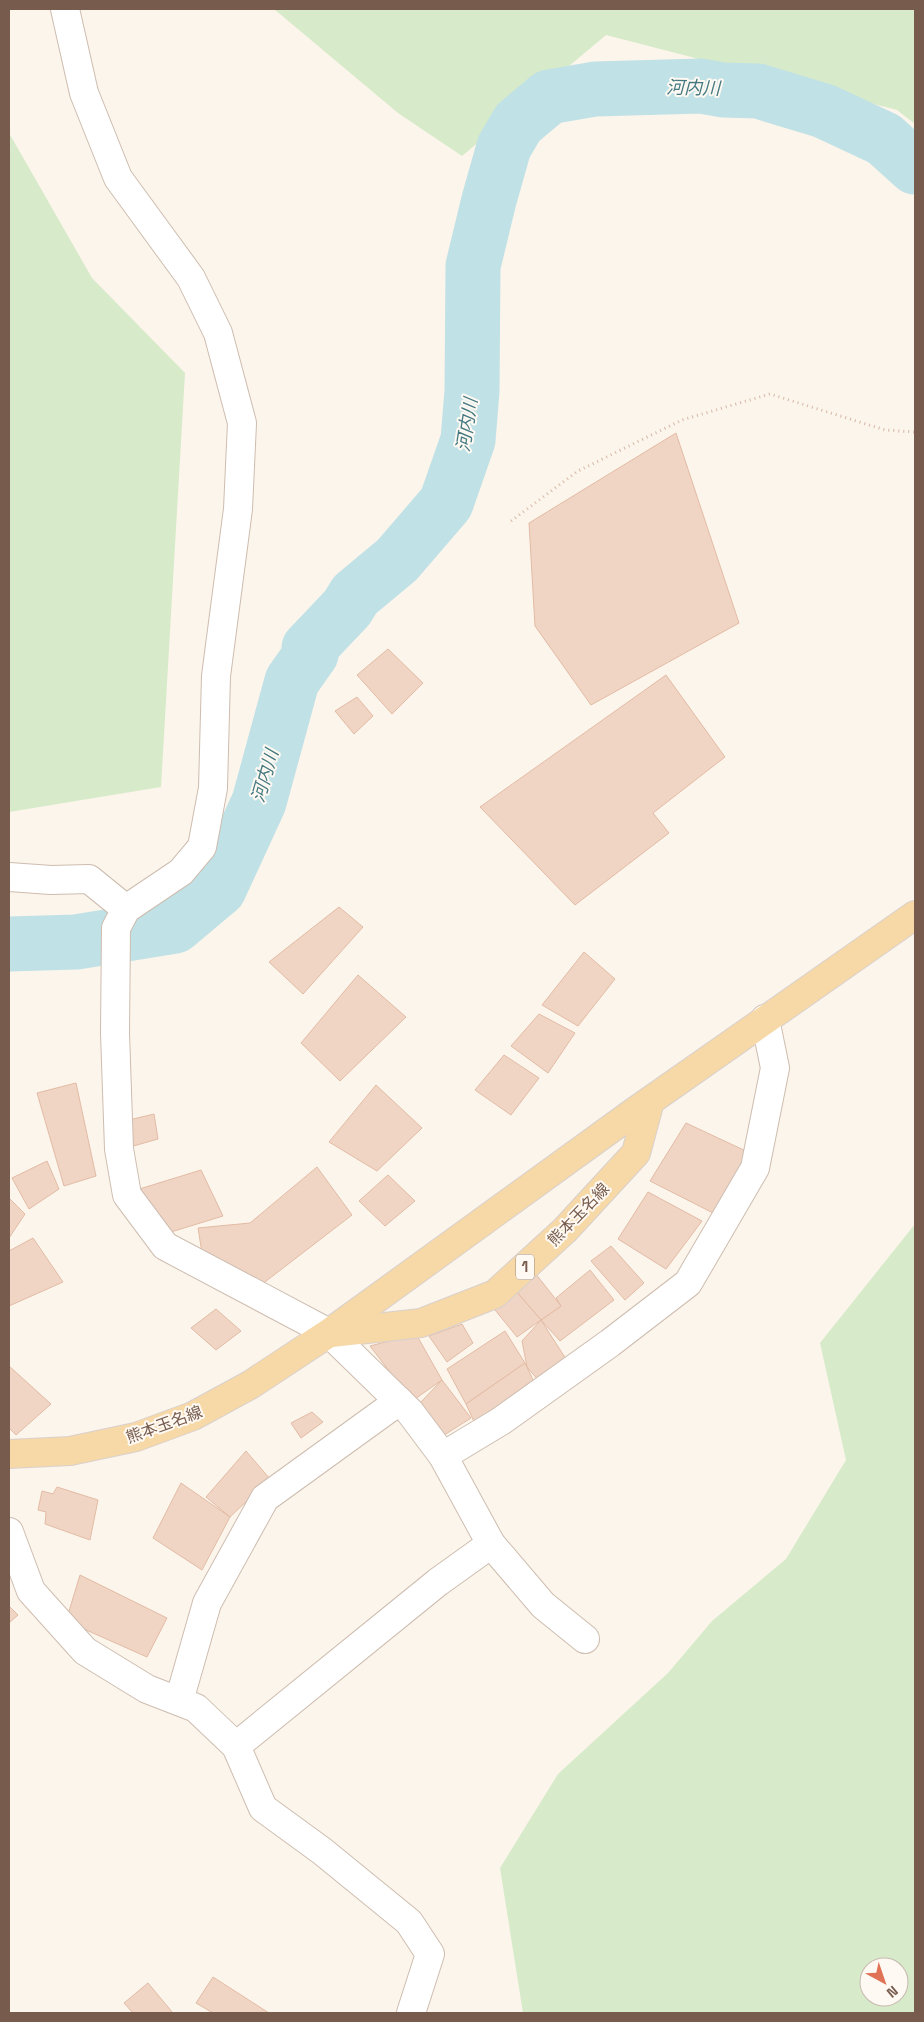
<svg xmlns="http://www.w3.org/2000/svg" width="924" height="2022" font-family="'Space Grotesk','Noto Sans JP',sans-serif">
  <style>
    .green { fill: #d7eac9; fill-rule: evenodd }
    .lines { fill: none; stroke-linecap: round; stroke-linejoin: round }
    .river { stroke: #c0e1e6; stroke-width: 55 }
    .building { fill: #f0d5c4; stroke: #e3bba5 }
    .minor-casing { stroke: #cebdb0; stroke-width: 30 }
    .major-casing { stroke: #d9d1cd; stroke-width: 30 }
    .path { stroke: #d6b8a6; stroke-width: 3; stroke-dasharray: 1 4; stroke-linecap: butt }
    .minor { stroke: #fff; stroke-width: 28 }
    .major { stroke: #f7d8a7; stroke-width: 28 }
    .labels { text-anchor: middle; stroke-width: 4; stroke-linejoin: round; paint-order: stroke }
    .shield { fill: #fef9f2; stroke: #a08b7f; stroke-width: 1 }
    .shield-label { font-size: 15px; font-weight: bold; fill: #775c4e }
    .street-label { font-size: 16px; fill: #775c4e; stroke: #fef9f2 }
    .water-label { font-size: 18px; font-style: italic; fill: #457982; stroke: #fef9f2 }
  </style>
  <rect width="100%" height="100%" fill="#fcf5eb"/>
  <g class="green">
    <path d="M274 9H915V124L897 110 606 35 462 156 398 113Z"/>
    <path d="M9 133 92 278 185 373 161 787 9 812Z"/>
    <path d="M915 1224V2013H523L500 1868 558 1774 668 1673 712 1621 786 1559 846 1460 820 1343ZM869 1967H899V1997H869Z"/>
  </g>
  <g class="lines">
    <path class="river" d="M9 944 76 942 175 926 219 889 259 802 292 681 311 654 309 648 347 608 355 595 397 560 446 503 468 440 472 391 473 266 489 200 504 147 518 123 549 97 595 89 701 86 723 90 758 91 824 111 884 139 915 167"/>
  </g>
  <g class="building">
    <path d="M676 433 739 623 591 705 535 626 529 523Z"/>
    <path d="M388 649 423 683 392 714 357 675Z"/>
    <path d="M666 675 725 757 653 813 669 833 575 905 480 807Z"/>
    <path d="M357 697 373 716 354 734 335 711Z"/>
    <path d="M339 907 363 927 303 994 269 962Z"/>
    <path d="M584 952 615 979 578 1026 542 1005Z"/>
    <path d="M358 975 406 1017 340 1081 301 1043Z"/>
    <path d="M539 1014 575 1033 548 1073 511 1046Z"/>
    <path d="M504 1055 539 1078 511 1115 475 1090Z"/>
    <path d="M76 1083 96 1176 64 1186 37 1093Z"/>
    <path d="M376 1085 422 1128 377 1171 329 1142Z"/>
    <path d="M154 1114 158 1139 130 1147 125 1121Z"/>
    <path d="M686 1123 748 1152 715 1214 650 1181Z"/>
    <path d="M47 1161 59 1189 29 1209 12 1178Z"/>
    <path d="M317 1167 352 1215 261 1285 202 1253 198 1228 250 1223Z"/>
    <path d="M201 1170 223 1216 158 1236 133 1191Z"/>
    <path d="M388 1175 415 1201 385 1226 359 1201Z"/>
    <path d="M648 1192 702 1221 666 1269 618 1239Z"/>
    <path d="M9 1198 25 1214 9 1238Z"/>
    <path d="M33 1238 63 1282 9 1306V1251Z"/>
    <path d="M611 1246 644 1283 625 1300 591 1261Z"/>
    <path d="M590 1270 614 1300 560 1341 541 1320 561 1306 556 1298Z"/>
    <path d="M535 1273 561 1306 541 1320 515 1290Z"/>
    <path d="M515 1290 541 1320 517 1337 491 1305Z"/>
    <path d="M216 1309 241 1331 216 1350 191 1328Z"/>
    <path d="M541 1320 566 1359 538 1380 527 1367 522 1341Z"/>
    <path d="M462 1324 473 1343 447 1362 429 1336Z"/>
    <path d="M505 1331 525 1363 466 1404 447 1369Z"/>
    <path d="M416 1334 442 1380 412 1401 370 1346Z"/>
    <path d="M525 1363 535 1384 476 1426 466 1404Z"/>
    <path d="M9 1366 51 1404 16 1435 9 1428Z"/>
    <path d="M442 1380 471 1418 441 1437 418 1405Z"/>
    <path d="M312 1412 323 1422 301 1438 291 1423Z"/>
    <path d="M246 1451 270 1479 230 1517 206 1497Z"/>
    <path d="M181 1483 230 1517 202 1570 153 1538Z"/>
    <path d="M57 1487 98 1500 90 1540 45 1524 46 1512 38 1510 42 1491 53 1494Z"/>
    <path d="M80 1575 167 1618 147 1657 66 1621Z"/>
    <path d="M9 1606 18 1615 9 1623Z"/>
    <path d="M213 1977 269 2013H213L196 2003Z"/>
    <path d="M148 1983 173 2013H133L124 2003Z"/>
  </g>
  <g class="lines">
    <g class="minor-casing">
      <g id="minor">
        <path d="M65 9 84 93 118 178 191 278 218 333 242 423 238 509 216 676 213 788 202 847 181 872 126 909 116 928 115 1033 119 1149 127 1195 165 1246 329 1333 410 1412 443 1456 491 1544 438 1582 236 1746"/>
        <path d="M9 877 51 880 89 879 126 909"/>
        <path d="M443 1456 501 1421 610 1343 688 1283 755 1168 775 1068 765 1019"/>
        <path d="M9 1532 31 1591 85 1651 147 1689 196 1708 236 1746 263 1808 322 1851 409 1922 430 1954 411 2013"/>
        <path d="M491 1544 543 1605 585 1639"/>
        <path d="M179 1701 207 1603 265 1498 399 1401"/>
      </g>
    </g>
    <g class="major-casing">
      <g id="major">
        <path d="M331 1333 421 1323 495 1294 565 1230 636 1153 650 1101"/>
        <path d="M9 1454 70 1451 136 1437 193 1416 250 1385 329 1333 634 1112 915 915"/>
      </g>
    </g>
    <path class="path" d="M511 521 578 471 682 420 770 394 885 430 915 432"/>
    <use href="#minor" class="minor"/>
    <use href="#major" class="major"/>
  </g>
  <g class="labels">
    <rect class="shield" x="516" y="1254.5" width="18" height="25" rx="4"/>
    <g class="shield-label">
      <text x="525" y="1272">1</text>
    </g>
    <g class="street-label">
      <text transform="translate(578 1214) rotate(-46)" y="6">熊本玉名線</text>
      <text transform="translate(164 1424) rotate(-20)" y="6">熊本玉名線</text>
    </g>
    <g class="water-label">
      <text transform="translate(693 88) rotate(1)" y="6">河内川</text>
      <text transform="translate(467 425) rotate(-81)" y="6">河内川</text>
      <text transform="translate(265 776) rotate(-74)" y="6">河内川</text>
    </g>
  </g>
  <rect width="924" height="2022" fill="none" stroke="#775c4e" stroke-width="20"/>
  <g transform="translate(884 1982) rotate(140)"><circle r="24" fill="#fef9f2" stroke="#c8bab0"/>
  <path d="M0-4L9 19L0 12L-9 19Z" fill="#e07356"/>
  <text y="-8" font-size="14" font-weight="bold" text-anchor="middle" fill="#775c4e">N</text>
  </g>
</svg>
